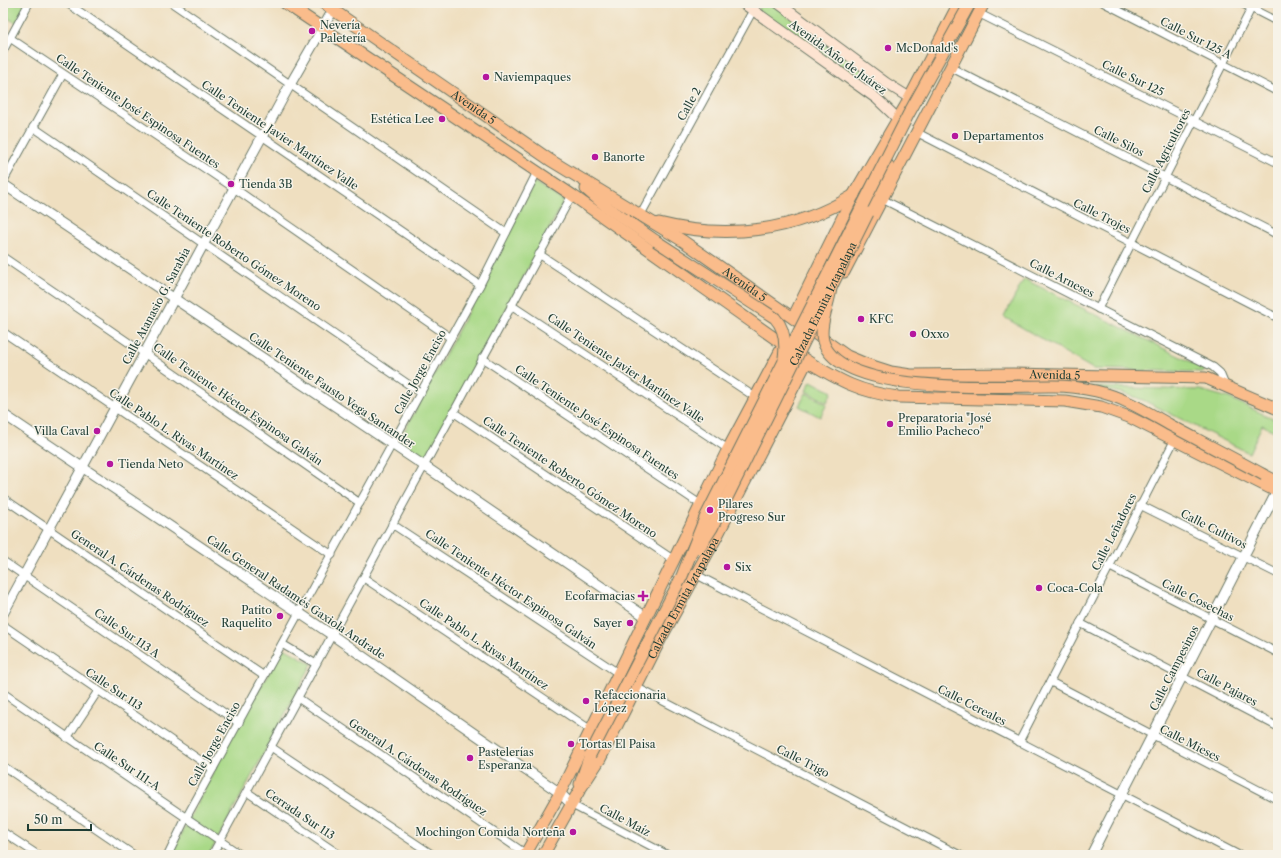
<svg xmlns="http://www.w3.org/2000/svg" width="1281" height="858" font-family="'Libre Caslon Text',serif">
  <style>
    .green { fill: #a9d987; stroke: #648b5e }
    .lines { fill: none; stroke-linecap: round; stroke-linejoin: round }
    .minor-casing { stroke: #687665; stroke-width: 9 }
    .tertiary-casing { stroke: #687665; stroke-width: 11 }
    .secondary-casing { stroke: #687665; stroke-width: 12 }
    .primary-casing { stroke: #687665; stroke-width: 13 }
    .minor { stroke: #fff; stroke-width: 7 }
    .tertiary { stroke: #fff; stroke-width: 9 }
    .secondary { stroke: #fde4d1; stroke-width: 10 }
    .primary { stroke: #fabc8b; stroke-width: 11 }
    .primary-bridge-casing { stroke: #687665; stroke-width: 13; stroke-linecap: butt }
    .primary-bridge { stroke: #fabc8b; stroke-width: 11 }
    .poi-dot { fill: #b5179e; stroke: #f7f3e8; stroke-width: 1.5 }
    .labels { text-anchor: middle; stroke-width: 3; stroke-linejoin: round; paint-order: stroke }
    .poi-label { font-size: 11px; fill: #1f3d34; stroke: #f7f3e8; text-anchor: start }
    .street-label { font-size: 11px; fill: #1f3d34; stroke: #f7f3e8 }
  </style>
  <rect width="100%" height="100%" fill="#f7f3e8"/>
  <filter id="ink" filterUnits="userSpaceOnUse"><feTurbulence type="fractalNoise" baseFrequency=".025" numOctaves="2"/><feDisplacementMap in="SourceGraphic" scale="8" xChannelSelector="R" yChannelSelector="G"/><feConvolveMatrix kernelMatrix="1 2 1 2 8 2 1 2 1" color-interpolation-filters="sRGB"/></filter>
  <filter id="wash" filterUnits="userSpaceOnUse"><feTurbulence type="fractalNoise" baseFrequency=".012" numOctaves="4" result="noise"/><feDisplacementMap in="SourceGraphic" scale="16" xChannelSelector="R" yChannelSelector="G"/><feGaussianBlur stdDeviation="0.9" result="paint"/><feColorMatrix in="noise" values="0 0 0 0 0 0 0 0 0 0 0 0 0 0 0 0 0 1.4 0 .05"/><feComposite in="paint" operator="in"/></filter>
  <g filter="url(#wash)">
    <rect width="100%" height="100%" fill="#efdfc0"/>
    <g class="green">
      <path d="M3 3H27L16 23 3 15Z"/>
      <path d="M762 3H775L875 76 860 81 758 11Z"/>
      <path d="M534 182 564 201 426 460 398 443 480 289Z"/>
      <path d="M1024 279 1205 369 1204 372 1093 369 1004 317Z"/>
      <path d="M811 381 832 392 827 402 806 391Z"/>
      <path d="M1090 387 1200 390 1229 398 1278 421V433L1262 425 1249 453 1143 400 1122 393Z"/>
      <path d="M806 393 827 404 820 417 799 406Z"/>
      <path d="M284 648 312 664 209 855H171L234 731Z"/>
    </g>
  </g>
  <g filter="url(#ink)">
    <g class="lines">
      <g class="minor-casing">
        <g id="minor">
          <path d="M67 3 480 285"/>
          <path d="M172 3 506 233"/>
          <path d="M1104 3 1278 92"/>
          <path d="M1241 3 1278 22"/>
          <path d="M978 13 1278 163"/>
          <path d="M10 38 234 188 451 338"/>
          <path d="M3 51 29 3"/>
          <path d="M950 67 1278 235"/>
          <path d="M33 127 421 393"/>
          <path d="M916 132 1278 318"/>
          <path d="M3 182 63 74"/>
          <path d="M882 199 1213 367 1220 373 1225 385"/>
          <path d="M640 216 757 3"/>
          <path d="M539 254 755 397"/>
          <path d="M3 257 144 353 360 503"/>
          <path d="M511 305 728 449"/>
          <path d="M1098 309 1254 3"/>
          <path d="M3 332 332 555"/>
          <path d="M482 358 700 504"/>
          <path d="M453 412 674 560"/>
          <path d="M3 498 264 676"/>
          <path d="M1140 505 1278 574"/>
          <path d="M392 524 618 673"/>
          <path d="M3 561 239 723"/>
          <path d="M1108 566 1278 653"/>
          <path d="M695 574 1239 855"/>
          <path d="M364 578 591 730"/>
          <path d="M1080 623 1278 727"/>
          <path d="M3 625 213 769"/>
          <path d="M282 644 316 664"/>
          <path d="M1051 682 1278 800"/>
          <path d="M636 687 960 855"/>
          <path d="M3 693 241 855"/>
          <path d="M298 698 526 854"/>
          <path d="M67 738 98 691"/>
          <path d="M1019 742 1175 439"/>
          <path d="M271 747 433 855"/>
          <path d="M3 766 134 855"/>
          <path d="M247 792 340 855"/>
          <path d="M572 805 668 855"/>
          <path d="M3 832 38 855"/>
          <path d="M168 855 186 818 264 676 480 285 537 172"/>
          <path d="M212 855 572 195"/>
        </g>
      </g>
      <g class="tertiary-casing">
        <g id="tertiary">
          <path d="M3 184 423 465 646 617"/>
          <path d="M3 414 332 635 560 793 572 805"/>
          <path d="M3 614 291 83 333 10"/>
          <path d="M1091 855 1277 491"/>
        </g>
      </g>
      <g class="secondary-casing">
        <g id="secondary">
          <path d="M743 3 876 98 898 119"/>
          <path d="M778 3 886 83 910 98"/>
        </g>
      </g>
      <g class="primary-casing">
        <g id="primary">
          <path d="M285 3 572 195 807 361C840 381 860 392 898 397L1065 401 1101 407 1129 417 1278 492"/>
          <path id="s1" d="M323 3 550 160 683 241 847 356 866 364 891 372 911 375 1013 374 1206 378 1278 409"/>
          <path d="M586 189 607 207 656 241"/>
          <path d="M872 204 888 165"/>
          <path d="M659 223C726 240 795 232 854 195"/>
          <path d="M844 272 984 3"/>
          <path d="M793 318 854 194 906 105 959 3"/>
          <path d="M1264 475 1278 482"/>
          <path d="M580 784 590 755"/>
          <path d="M525 855 560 793 728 449 784 344"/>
          <path id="s2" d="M543 855 579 791 600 759 661 638 717 536 807 361"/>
        </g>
      </g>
      <use href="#minor" class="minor"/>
      <use href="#tertiary" class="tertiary"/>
      <use href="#secondary" class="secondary"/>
      <use href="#primary" class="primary"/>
      <g class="primary-bridge-casing">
        <g id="primary-bridge">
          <path d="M656 241 775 318C785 329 786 344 784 358"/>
          <path d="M831 288C829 304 819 325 823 341 840 398 1007 385 1054 386 1068 386 1083 388 1096 391 1123 397 1147 412 1170 425 1202 442 1233 458 1264 475"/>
          <path id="s3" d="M699 548 712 528 868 213"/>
          <path d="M590 755 682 576 705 518 908 115 970 3"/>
        </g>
      </g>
      <use href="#primary-bridge" class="primary-bridge"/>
    </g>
  </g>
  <g class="poi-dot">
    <circle cx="312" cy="31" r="4"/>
    <circle cx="888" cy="48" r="4"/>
    <circle cx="486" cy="77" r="4"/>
    <circle cx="442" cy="119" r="4"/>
    <circle cx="955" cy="136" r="4"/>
    <circle cx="595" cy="157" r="4"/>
    <circle cx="231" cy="184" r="4"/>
    <circle cx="861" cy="319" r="4"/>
    <circle cx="913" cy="334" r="4"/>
    <circle cx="890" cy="424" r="4"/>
    <circle cx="97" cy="431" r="4"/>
    <circle cx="110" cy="464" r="4"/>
    <circle cx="710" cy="510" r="4"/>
    <circle cx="727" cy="567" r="4"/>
    <circle cx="1039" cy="588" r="4"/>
    <path d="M641 590h4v4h4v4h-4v4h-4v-4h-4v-4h4z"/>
    <circle cx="280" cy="616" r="4"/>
    <circle cx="630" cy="623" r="4"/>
    <circle cx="586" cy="701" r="4"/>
    <circle cx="571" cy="744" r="4"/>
    <circle cx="470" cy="758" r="4"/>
    <circle cx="573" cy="832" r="4"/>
  </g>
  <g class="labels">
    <g class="poi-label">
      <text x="320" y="29">Nevería<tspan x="320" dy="13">Paletería</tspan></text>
      <text x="896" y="52">McDonald's</text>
      <text x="494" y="81">Naviempaques</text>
      <text x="434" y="123" text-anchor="end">Estética Lee</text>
      <text x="963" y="140">Departamentos</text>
      <text x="603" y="161">Banorte</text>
      <text x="239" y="188">Tienda 3B</text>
      <text x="869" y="323">KFC</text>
      <text x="921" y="338">Oxxo</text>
      <text x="898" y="422">Preparatoria "José<tspan x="898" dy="13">Emilio Pacheco"</tspan></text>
      <text x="89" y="435" text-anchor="end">Villa Caval</text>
      <text x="118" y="468">Tienda Neto</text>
      <text x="718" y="508">Pilares<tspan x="718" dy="13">Progreso Sur</tspan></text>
      <text x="735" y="571">Six</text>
      <text x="1047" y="592">Coca-Cola</text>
      <text x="635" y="600" text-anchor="end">Ecofarmacias</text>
      <text x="272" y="614" text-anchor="end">Patito<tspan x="272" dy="13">Raquelito</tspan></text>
      <text x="622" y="627" text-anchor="end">Sayer</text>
      <text x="594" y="699">Refaccionaria<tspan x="594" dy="13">López</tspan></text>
      <text x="579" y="748">Tortas El Paisa</text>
      <text x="478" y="756">Pastelerías<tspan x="478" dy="13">Esperanza</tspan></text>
      <text x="565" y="836" text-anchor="end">Mochingon Comida Norteña</text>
    </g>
    <g class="street-label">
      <text transform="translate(1196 38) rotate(27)" y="4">Calle Sur 125 A</text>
      <text transform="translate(838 57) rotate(36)" y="4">Avenida Año de Juárez</text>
      <text transform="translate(1133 78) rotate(26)" y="4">Calle Sur 125</text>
      <text transform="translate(689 104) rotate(-61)" y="4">Calle 2</text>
      <text dy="4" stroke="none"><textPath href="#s1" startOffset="183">Avenida 5</textPath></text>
      <text transform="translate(138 111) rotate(34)" y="4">Calle Teniente José Espinosa Fuentes</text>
      <text transform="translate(280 135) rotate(34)" y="4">Calle Teniente Javier Martínez Valle</text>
      <text transform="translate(1119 141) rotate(27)" y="4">Calle Silos</text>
      <text transform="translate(1166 151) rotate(-63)" y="4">Calle Agricultores</text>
      <text transform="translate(1102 216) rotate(27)" y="4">Calle Trojes</text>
      <text transform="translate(234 250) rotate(34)" y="4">Calle Teniente Roberto Gómez Moreno</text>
      <text transform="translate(1062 278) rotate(27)" y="4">Calle Arneses</text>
      <text dy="4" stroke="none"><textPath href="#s1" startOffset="507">Avenida 5</textPath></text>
      <text dy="4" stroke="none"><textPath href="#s3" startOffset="274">Calzada Ermita Iztapalapa</textPath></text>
      <text transform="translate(156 306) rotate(-62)" y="4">Calle Atanasio G. Sarabia</text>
      <text transform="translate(626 368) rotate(34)" y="4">Calle Teniente Javier Martínez Valle</text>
      <text transform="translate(420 372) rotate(-61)" y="4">Calle Jorge Enciso</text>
      <text dy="4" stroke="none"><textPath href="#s1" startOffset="843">Avenida 5</textPath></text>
      <text transform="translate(332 390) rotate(34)" y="4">Calle Teniente Fausto Vega Santander</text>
      <text transform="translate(238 404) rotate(35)" y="4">Calle Teniente Héctor Espinosa Galván</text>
      <text transform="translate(597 422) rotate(34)" y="4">Calle Teniente José Espinosa Fuentes</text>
      <text transform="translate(174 434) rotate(34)" y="4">Calle Pablo L. Rivas Martínez</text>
      <text transform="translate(570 477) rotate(34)" y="4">Calle Teniente Roberto Gómez Moreno</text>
      <text transform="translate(1214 529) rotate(27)" y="4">Calle Cultivos</text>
      <text transform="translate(1114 532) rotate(-63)" y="4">Calle Leñadores</text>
      <text transform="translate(140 578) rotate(34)" y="4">General A. Cárdenas Rodríguez</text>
      <text transform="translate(511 589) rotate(34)" y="4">Calle Teniente Héctor Espinosa Galván</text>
      <text transform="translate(296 597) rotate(34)" y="4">Calle General Radamés Gaxiola Andrade</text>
      <text dy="4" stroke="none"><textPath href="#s2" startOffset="293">Calzada Ermita Iztapalapa</textPath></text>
      <text transform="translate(1198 600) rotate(27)" y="4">Calle Cosechas</text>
      <text transform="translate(127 633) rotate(35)" y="4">Calle Sur 113 A</text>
      <text transform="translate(484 644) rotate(34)" y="4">Calle Pablo L. Rivas Martínez</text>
      <text transform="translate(1174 668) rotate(-63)" y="4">Calle Campesinos</text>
      <text transform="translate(1227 687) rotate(28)" y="4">Calle Pajares</text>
      <text transform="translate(114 689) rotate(34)" y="4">Calle Sur 113</text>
      <text transform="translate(972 705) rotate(27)" y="4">Calle Cereales</text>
      <text transform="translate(1190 743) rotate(27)" y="4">Calle Mieses</text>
      <text transform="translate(214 744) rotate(-61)" y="4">Calle Jorge Enciso</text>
      <text transform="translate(803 761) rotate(27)" y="4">Calle Trigo</text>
      <text transform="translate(127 766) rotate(34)" y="4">Calle Sur 111-A</text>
      <text transform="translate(418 767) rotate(34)" y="4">General A. Cárdenas Rodríguez</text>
      <text transform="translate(300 814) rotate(34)" y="4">Cerrada Sur 113</text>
      <text transform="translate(625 820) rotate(28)" y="4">Calle Maíz</text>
    </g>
  </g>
  <rect width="1281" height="858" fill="none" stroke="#f7f3e8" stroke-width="16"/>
  <path d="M28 824v6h63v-6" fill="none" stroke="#1f3d34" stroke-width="2"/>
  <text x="34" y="824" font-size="12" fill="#1f3d34" stroke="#f7f3e8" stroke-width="3" paint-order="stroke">50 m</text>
</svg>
